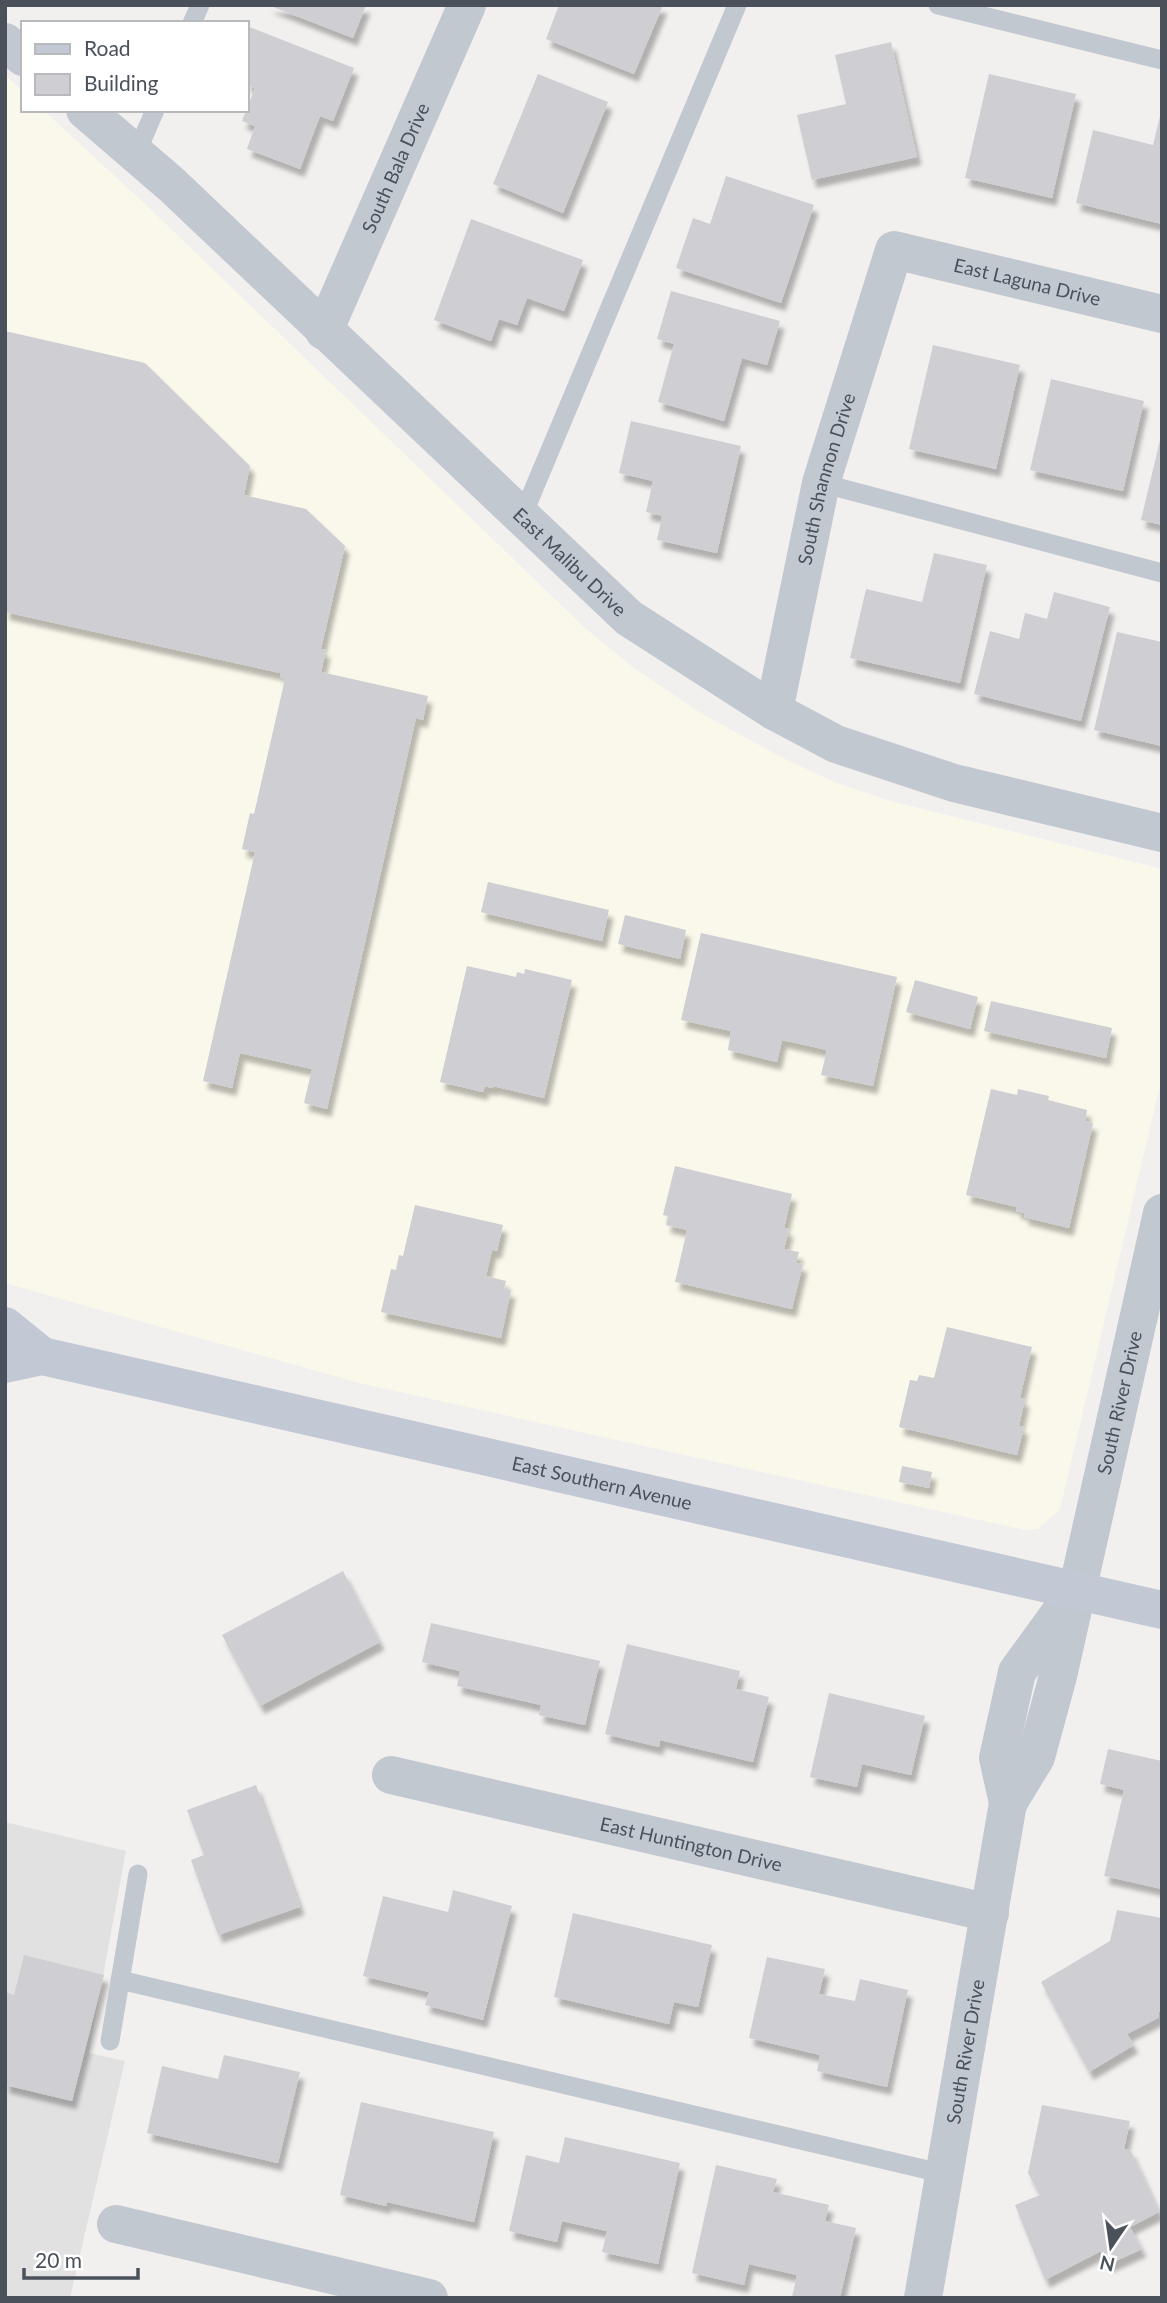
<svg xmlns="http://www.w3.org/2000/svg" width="1167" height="2303" font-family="Lato,sans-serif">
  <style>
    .commercial { fill: #faf7eb }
    .education { fill: #e2e1e1 }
    .building { fill: #ceced3; filter: url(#shadow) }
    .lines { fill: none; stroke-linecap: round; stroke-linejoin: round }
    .service { stroke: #c2c8cf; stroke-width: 19 }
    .minor { stroke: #c2c8cf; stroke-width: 38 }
    .secondary { stroke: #c2c9d4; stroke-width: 38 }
    .labels { text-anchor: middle; stroke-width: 6; stroke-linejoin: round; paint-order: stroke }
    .street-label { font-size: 19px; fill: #4a515a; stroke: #fff }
  </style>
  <defs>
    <filter id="shadow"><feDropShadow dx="4.5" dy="8" stdDeviation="2" flood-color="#0004"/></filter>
  </defs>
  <rect width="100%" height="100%" fill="#f2f0ef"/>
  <path class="commercial" d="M5 75 23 91V110H43L144 203 586 629 634 668 699 712 779 756 834 782 887 800 1162 869V1077L1060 1509 1038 1529 1025 1530 359 1383 5 1283Z"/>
  <path class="education" d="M5 1822 126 1851 89 2053 125 2061 70 2298H5Z"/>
  <g class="building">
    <path d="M268 5H366L353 38Z"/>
    <path d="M559 5H663L634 74 546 39Z"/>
    <path d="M247 26 354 68 333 121 320 116 300 169 247 149 255 126 242 121 255 88 247 85Z"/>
    <path d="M891 42 917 157 812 180 797 115 846 104 835 55Z"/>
    <path d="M538 74 608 102 563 213 493 184Z"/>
    <path d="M989 74 1076 94 1052 198 965 178Z"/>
    <path d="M1161 112 1162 224 1076 203 1093 130 1153 145Z"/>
    <path d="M726 176 814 205 781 303 676 268 693 218 710 224Z"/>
    <path d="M471 219 583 260 564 311 527 298 517 325 499 319 491 341 434 320Z"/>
    <path d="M671 291 780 321 767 365 742 358 724 421 658 402 674 344 657 339Z"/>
    <path d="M5 331 145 363 250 466 244 495 306 509 345 546 321 649 326 650 321 672 428 696 423 720 416 718 327 1109 304 1103 312 1069 240 1053 232 1088 203 1081 255 852 242 849 250 813 254 814 285 679 280 677V673L5 612Z"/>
    <path d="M933 345 1020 365 996 469 909 449Z"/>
    <path d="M1051 379 1144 401 1123 491 1030 470Z"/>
    <path d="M631 421 741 446 717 553 657 540 662 516 646 512 653 481 619 473Z"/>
    <path d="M1161 436H1162V525L1141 520Z"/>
    <path d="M934 553 987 565 960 683 850 658 866 589 922 602Z"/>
    <path d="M1054 592 1110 607 1081 721 974 694 990 631 1019 639 1025 613 1047 619Z"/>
    <path d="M1117 632 1162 642V746L1094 730Z"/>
    <path d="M488 882 609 910 602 941 481 912Z"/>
    <path d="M625 915 686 930 680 959 618 944Z"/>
    <path d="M701 933 897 977 873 1086 821 1075 827 1050 782 1040 777 1062 728 1050 731 1031 681 1020Z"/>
    <path d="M467 966 516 977 517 972 524 974 525 969 572 980 544 1098 493 1086 492 1088 485 1086 483 1092 440 1082Z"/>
    <path d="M915 980 978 997 970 1029 906 1012Z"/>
    <path d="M991 1001 1112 1028 1106 1058 984 1031Z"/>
    <path d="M991 1089 1017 1095 1018 1089 1049 1096 1048 1100 1087 1110 1085 1121 1093 1123 1069 1228 1024 1217 1025 1213 1016 1211 1017 1207 966 1195Z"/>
    <path d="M675 1166 792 1194 784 1228 789 1229 784 1249 799 1252 796 1263 803 1264 792 1309 675 1282 687 1230 666 1225 668 1216 663 1215Z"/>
    <path d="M415 1205 503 1225 497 1251 492 1250 486 1276 506 1281 504 1289 511 1290 501 1338 381 1312 391 1269 396 1270 399 1255 403 1256Z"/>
    <path d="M947 1327 1032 1347 1020 1398 1025 1399 1019 1426 1024 1427 1017 1455 899 1427 910 1380 917 1381 919 1375 934 1378Z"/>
    <path d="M902 1466 932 1472 929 1488 899 1482Z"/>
    <path d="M343 1571 380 1642 260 1706 222 1635Z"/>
    <path d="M431 1623 600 1661 585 1725 539 1715 541 1705 457 1686 460 1671 422 1662Z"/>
    <path d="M627 1644 740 1671 736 1689 769 1697 753 1762 660 1740 659 1747 605 1734Z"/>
    <path d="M829 1693 925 1716 911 1775 862 1764 857 1787 810 1777Z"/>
    <path d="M1108 1749 1162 1761V1889L1104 1876 1124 1790 1100 1784Z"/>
    <path d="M256 1785 300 1907 218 1935 191 1860 204 1855 187 1810Z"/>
    <path d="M453 1890 512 1906 483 2020 425 2005 429 1992 363 1976 383 1896 448 1912Z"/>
    <path d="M1117 1910 1162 1918V1995L1158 2018 1127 2034 1134 2045 1089 2072 1041 1982 1110 1941Z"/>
    <path d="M573 1913 712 1945 698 2007 674 2002 669 2024 554 1997Z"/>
    <path d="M24 1955 104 1975 72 2101 5 2085V1992L14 1995Z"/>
    <path d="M767 1957 825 1969 819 1994 855 2001 860 1979 908 1990 887 2087 817 2071 820 2055 749 2038Z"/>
    <path d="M224 2055 300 2072 278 2163 147 2133 162 2066 218 2079Z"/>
    <path d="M361 2102 494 2132 474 2222 387 2202 386 2206 340 2195Z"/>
    <path d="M1042 2105 1130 2121 1124 2149H1130L1159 2212 1130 2227 1142 2249 1107 2265 1101 2251 1045 2280 1015 2205 1040 2195 1028 2173Z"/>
    <path d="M565 2137 680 2163 658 2264 602 2252 607 2231 562 2221 557 2242 509 2231 526 2155 559 2163Z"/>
    <path d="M716 2165 777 2179 773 2192 829 2205 825 2221 856 2228 840 2298 792 2297 797 2275 749 2264 744 2285 692 2273Z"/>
  </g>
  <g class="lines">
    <g class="service">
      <path d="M938 5 1162 60"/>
      <path d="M192 23 200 5"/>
      <path d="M136 154 155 110"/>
      <path d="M821 483 1162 573"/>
      <path d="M522 517 737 5"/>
      <path d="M120 1980 945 2174"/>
      <path d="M110 2041 138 1874"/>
    </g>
    <g class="minor">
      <path d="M5 42 23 57"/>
      <path id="s1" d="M85 110 172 185 629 618 774 711 836 744 954 783 1162 833"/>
      <path id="s2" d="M324 331 467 5"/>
      <path id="s3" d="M774 711 821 483 894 250 1162 314"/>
      <path id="s4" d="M391 1775 990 1913"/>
      <path id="s5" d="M1008 1803 1036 1757 1058 1676 1162 1213"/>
      <path d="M116 2224 429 2298"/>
      <path id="s6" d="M923 2298 1008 1803 998 1758 1017 1672 1076 1591"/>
    </g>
    <g class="secondary">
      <path d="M5 1326 42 1356"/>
      <path id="s7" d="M5 1364 42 1356 1162 1610"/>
    </g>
  </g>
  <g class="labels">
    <g class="street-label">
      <text dy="7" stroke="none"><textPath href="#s2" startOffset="178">South Bala Drive</textPath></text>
      <text dy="7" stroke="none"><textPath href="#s3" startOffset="614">East Laguna Drive</textPath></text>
      <text dy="7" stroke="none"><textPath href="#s3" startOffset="238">South Shannon Drive</textPath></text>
      <text dy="7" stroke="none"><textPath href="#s1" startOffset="663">East Malibu Drive</textPath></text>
      <text dy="7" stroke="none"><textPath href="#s5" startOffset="418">South River Drive</textPath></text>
      <text dy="7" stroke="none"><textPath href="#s7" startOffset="612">East Southern Avenue</textPath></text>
      <text dy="7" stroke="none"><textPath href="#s4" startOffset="308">East Huntington Drive</textPath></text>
      <text dy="7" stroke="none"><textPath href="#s6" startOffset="250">South River Drive</textPath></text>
    </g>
  </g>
  <rect width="1167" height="2303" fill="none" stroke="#4a515a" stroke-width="14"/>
  <rect x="21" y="21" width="228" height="91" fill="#ffffff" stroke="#b7b9bd" stroke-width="2"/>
  <rect x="35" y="44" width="35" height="10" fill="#c2c9d4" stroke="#b7b9bd" stroke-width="2"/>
  <text x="84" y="56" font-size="21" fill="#4a515a">Road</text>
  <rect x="35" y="74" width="35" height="21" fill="#ceced3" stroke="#b7b9bd" stroke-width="2"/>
  <text x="84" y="91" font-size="21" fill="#4a515a">Building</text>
  <g transform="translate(1111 2247) rotate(193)" stroke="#ffffff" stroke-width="5" paint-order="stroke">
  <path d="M0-5L12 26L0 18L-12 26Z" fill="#4a515a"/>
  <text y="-10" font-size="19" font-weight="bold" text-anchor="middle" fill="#4a515a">N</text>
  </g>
  <path d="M24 2268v10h114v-10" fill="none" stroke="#4a515a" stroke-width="3.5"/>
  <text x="35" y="2268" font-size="21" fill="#4a515a" stroke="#ffffff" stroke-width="5" paint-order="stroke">20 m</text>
</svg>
